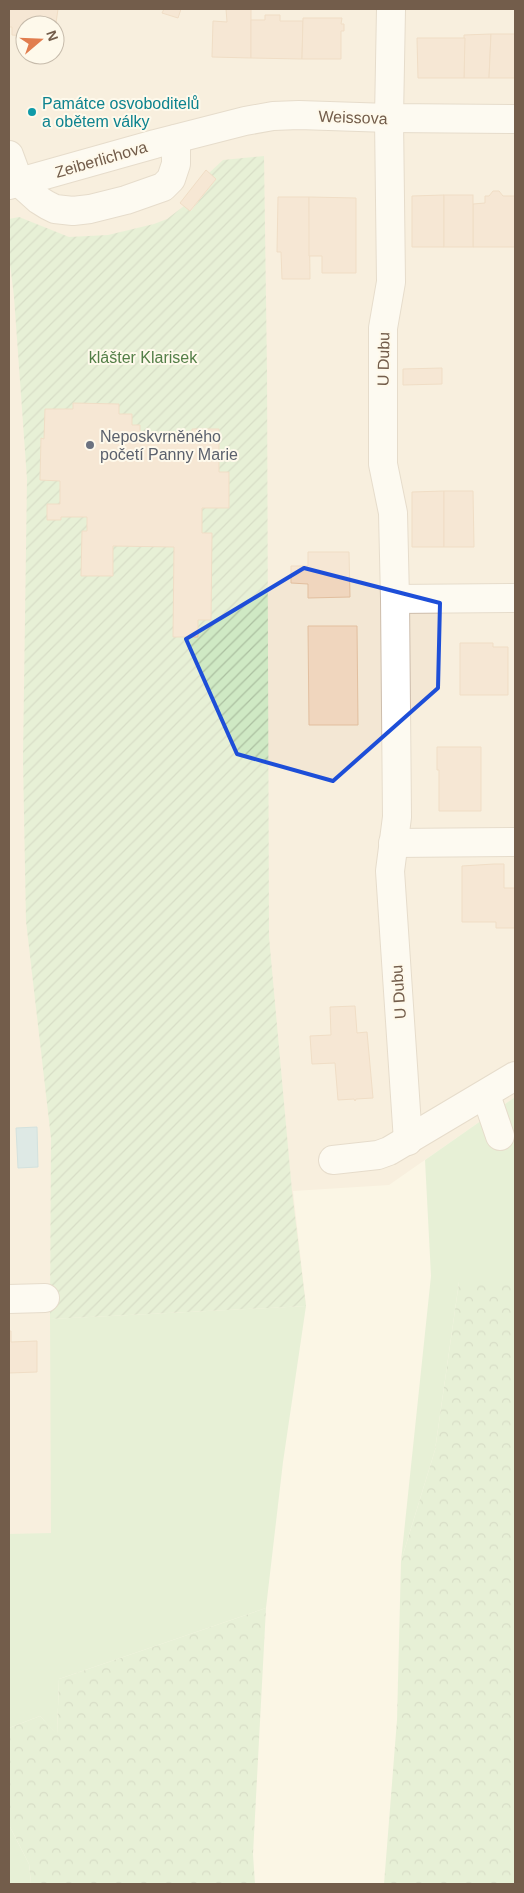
<svg xmlns="http://www.w3.org/2000/svg" width="524" height="1893" font-family="Arial,sans-serif">
  <style>
    .residential { fill: #f3e7d4; fill-rule: evenodd }
    .green { fill: #cfe9c4 }
    .forest { fill: url(#forest-crowns) }
    .garden { fill: url(#garden-furrows) }
    .water { fill: #badae4; stroke: #a1c9d6 }
    .building { fill: #f0d6be; stroke: #e2bf9f }
    .lines { fill: none; stroke-linecap: round; stroke-linejoin: round }
    .minor-casing { stroke: #cdbdac; stroke-width: 30 }
    .minor { stroke: #fff; stroke-width: 28 }
    .marked { fill: none; stroke: #1d4ed8; stroke-width: 4; stroke-linejoin: round }
    .culture-dot { fill: #0f9aa8; stroke: #fef9eb; stroke-width: 2 }
    .worship-dot { fill: #6b7280; stroke: #fef9eb; stroke-width: 2 }
    .labels { text-anchor: middle; stroke-width: 4; stroke-linejoin: round; paint-order: stroke }
    .culture-label { font-size: 16px; fill: #0d838f; stroke: #fef9eb; text-anchor: start }
    .street-label { font-size: 16px; fill: #735d4b; stroke: #fef9eb }
    .park-label { font-size: 16px; fill: #527e46; stroke: #fef9eb }
    .worship-label { font-size: 16px; fill: #5b616d; stroke: #fef9eb; text-anchor: start }
  </style>
  <defs>
    <pattern id="forest-crowns" width="20" height="18" patternUnits="userSpaceOnUse" patternTransform="scale(1.25)"><rect width="20" height="18" fill="#cfe9c4"/><path d="M2 6a3 3 0 1 1 6 0M12 15a3 3 0 1 1 6 0" fill="none" stroke="#acc0a1"/></pattern>
    <pattern id="garden-furrows" width="10" height="10" patternUnits="userSpaceOnUse" patternTransform="scale(1.25)"><rect width="10" height="10" fill="#cfe9c4"/><path d="M-1 1l2-2M0 10L10 0M9 11l2-2" fill="none" stroke="#acc0a1"/></pattern>
  </defs>
  <rect width="100%" height="100%" fill="#fbf5e5"/>
  <path class="residential" d="M9 9H515V1097L389 1185 293 1191 306 1306 51 1319V1534H9ZM25 25H55V55H25Z"/>
  <g class="green">
    <path d="M515 1097V1282H459L435 1450 401 1561 431 1276 425 1160Z"/>
    <path d="M306 1306 283 1462 266 1608 59 1679 57 1735 40 1716 9 1728V1534L51 1533 50 1319Z"/>
    <path d="M9 1825 29 1864 31 1884H9Z"/>
  </g>
  <g class="forest">
    <path d="M459 1282H515V1884H384L397 1720 401 1561 435 1450Z"/>
    <path d="M266 1608 253 1854 255 1884H31L29 1864 9 1825V1728L40 1716 57 1734 59 1679Z"/>
  </g>
  <path class="garden" d="M264 156 267 372 269 937 292 1191 306 1306 50 1319 51 1138 26 921 23 759 27 479 14 297 9 255V219L19 217 69 237 108 235 154 224 167 219 184 206 191 211 216 179 209 173 223 160Z"/>
  <path class="water" d="M37 1127 38 1167 18 1168 16 1128Z"/>
  <g class="building">
    <path d="M9 9H58L55 30V25H25V36L12 35V27H9Z"/>
    <path d="M164 9H181L178 18 162 13Z"/>
    <path d="M226 9H251V58L212 57 213 21 227 22Z"/>
    <path d="M265 15H280V21H303L302 59 251 58V20H265Z"/>
    <path d="M303 18H342L341 24H344V31H341V59H302Z"/>
    <path d="M491 34 489 78H464V35Z"/>
    <path d="M491 34H515V78H489Z"/>
    <path d="M417 38H465L464 78H418Z"/>
    <path d="M206 170 216 179 190 211 180 203Z"/>
    <path d="M493 191H499L503 196H515V247H473V204L485 203V196H489Z"/>
    <path d="M444 195V247H412V196Z"/>
    <rect x="444" y="195" width="29" height="52"/>
    <path d="M278 197H309L310 279H282L281 252H277Z"/>
    <path d="M309 197 356 198V273H322V256H309Z"/>
    <path d="M442 368V384L403 385V369Z"/>
    <path d="M73 403 119 404V414H132V425H140V438L192 439V429H219V472H229V508H202V533H212L211 620H198V637H173L174 547 113 546V576H81L82 531H87V517H61V520H47V504H60V481L40 480 41 438 44 439 45 409H73Z"/>
    <path d="M444 491V547H412V492Z"/>
    <path d="M444 491H473L474 547H444Z"/>
    <path d="M308 552H349L350 597 308 598V584L291 583V566H308Z"/>
    <path d="M308 626H357L358 725H309Z"/>
    <path d="M460 643H493V647H508V695H460Z"/>
    <path d="M437 747H481V811H439V770H437Z"/>
    <path d="M494 864H504V888H515V928H496V922H462V866Z"/>
    <path d="M355 1006 357 1033 367 1032 373 1098 356 1099 355 1101 354 1099 338 1100 335 1063 312 1064 310 1036 331 1035 330 1007Z"/>
    <path d="M9 1331H11V1342L37 1341V1372L9 1373Z"/>
  </g>
  <g class="lines">
    <g class="minor-casing">
      <g id="minor">
        <path d="M391 9 389 118 391 282 383 328V464L393 513 395 599 397 817 390 871 408 1141"/>
        <path d="M9 155 19 182 39 200 47 205 55 209 73 211 90 209 126 200 163 187 171 179 176 164V139"/>
        <path d="M9 185 155 144 245 121 273 116 299 115 389 118 515 119"/>
        <path d="M395 599 515 598"/>
        <path d="M393 843 515 842"/>
        <path d="M486 1095 500 1136"/>
        <path d="M333 1160 378 1155 389 1151 515 1076"/>
        <path d="M9 1299 45 1298"/>
      </g>
    </g>
    <use href="#minor" class="minor"/>
  </g>
  <path d="M0 0H524V1893H0ZM304 568 440 603 438 688 333 781 237 754 186 639Z" fill="#fbf5e5" fill-opacity=".55" fill-rule="evenodd"/>
  <path class="marked" d="M304 568 440 603 438 688 333 781 237 754 186 639Z"/>
  <circle class="culture-dot" cx="32" cy="112" r="5"/>
  <circle class="worship-dot" cx="90" cy="445" r="5"/>
  <g class="labels">
    <g class="culture-label">
      <text x="42" y="109">Památce osvoboditelů<tspan x="42" dy="18">a obětem války</tspan></text>
    </g>
    <g class="street-label">
      <text transform="translate(353 117) rotate(2)" y="6">Weissova</text>
      <text transform="translate(101 159) rotate(-16)" y="6">Zeiberlichova</text>
      <text transform="translate(383 359) rotate(-89)" y="6">U Dubu</text>
      <text transform="translate(398 992) rotate(-94)" y="6">U Dubu</text>
    </g>
    <g class="park-label">
      <text x="143" y="363">klášter Klarisek</text>
    </g>
    <g class="worship-label">
      <text x="100" y="442">Neposkvrněného<tspan x="100" dy="18">početí Panny Marie</tspan></text>
    </g>
  </g>
  <rect width="524" height="1893" fill="none" stroke="#735d4b" stroke-width="20"/>
  <g transform="translate(40 40) rotate(71)"><circle r="24" fill="#fef9eb" stroke="#c6bbab"/>
  <path d="M0-4L9 19L0 12L-9 19Z" fill="#e17d4e"/>
  <text y="-8" font-size="14" font-weight="bold" text-anchor="middle" fill="#735d4b">N</text>
  </g>
</svg>
